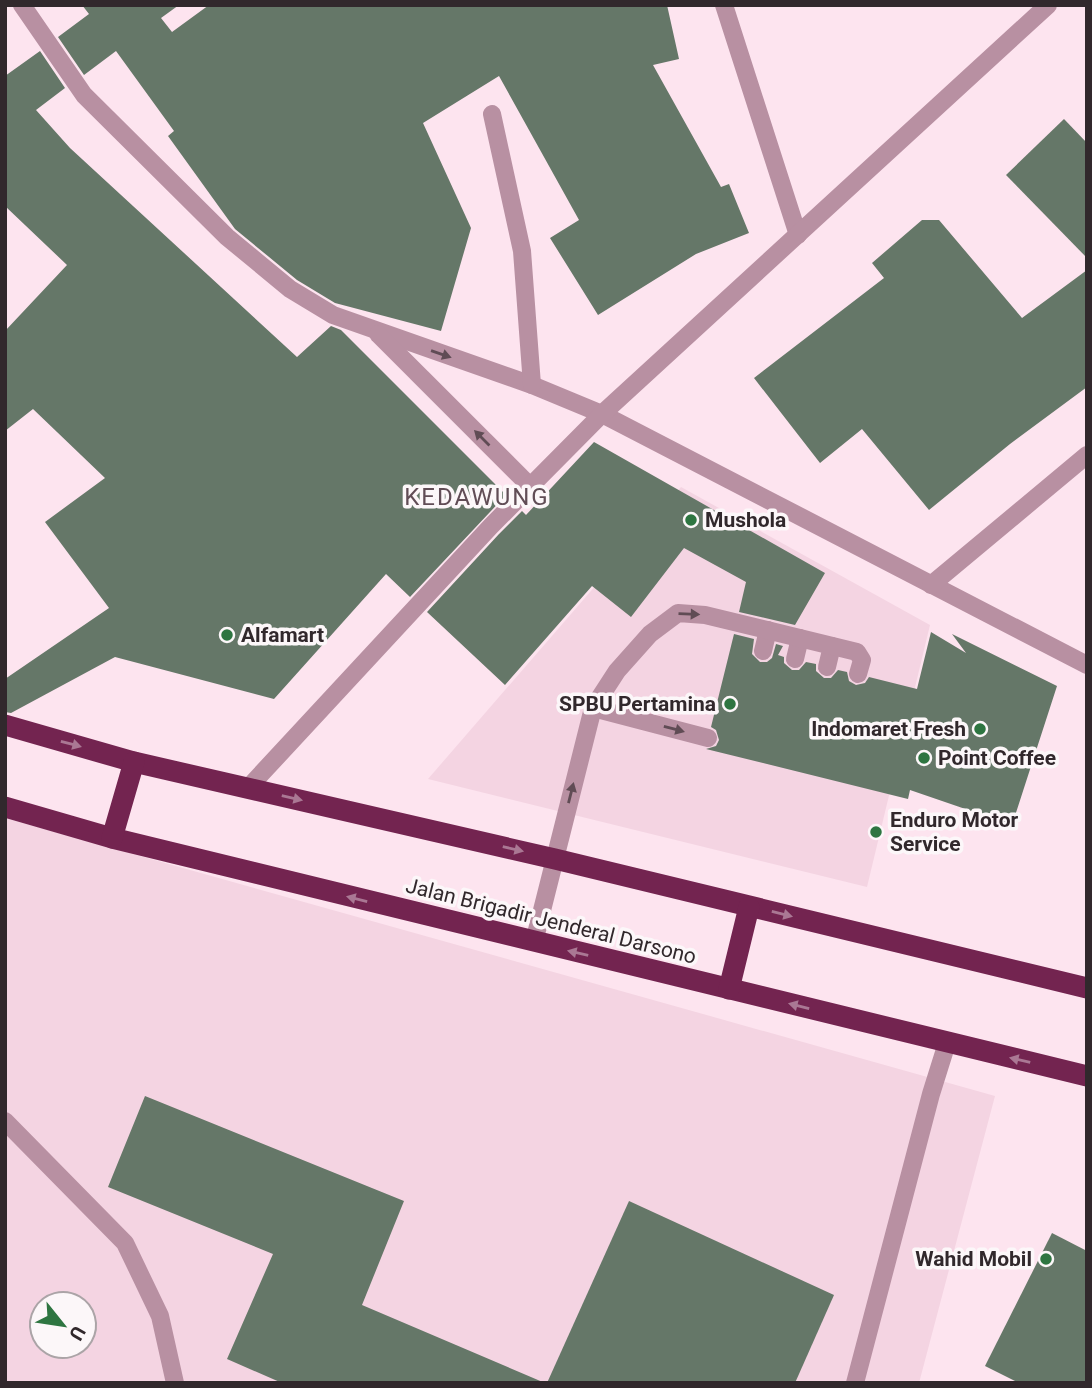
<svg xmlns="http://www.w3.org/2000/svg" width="1092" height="1388" font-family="Roboto,sans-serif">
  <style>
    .built { fill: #f4d4e2; fill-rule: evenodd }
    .building { fill: #657768 }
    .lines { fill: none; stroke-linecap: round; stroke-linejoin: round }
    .lane { stroke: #b890a2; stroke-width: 18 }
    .street { stroke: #b890a2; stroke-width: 18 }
    .highway { stroke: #732450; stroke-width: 21 }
    .oneway { fill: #604c55 }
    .oneway2 { fill: #aa7894 }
    .poi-dot { fill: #2e7541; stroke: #fcf7f9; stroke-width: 2.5 }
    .labels { text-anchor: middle; stroke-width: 7; stroke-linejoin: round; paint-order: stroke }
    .poi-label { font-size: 21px; font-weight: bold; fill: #31282c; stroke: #fcf7f9; text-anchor: start }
    .street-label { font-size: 21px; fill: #31282c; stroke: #fcf7f9 }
    .quarter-label { font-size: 24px; letter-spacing: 2px; fill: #614d56; stroke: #fcf7f9 }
  </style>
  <rect width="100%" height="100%" fill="#fde4ef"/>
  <g class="built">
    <path d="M681 487 930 625 867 887 428 779Z"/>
    <path d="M5 818 995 1096 919 1383H5ZM42 1304H84V1346H42Z"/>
  </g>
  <g class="building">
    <path d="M82 5H179L161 18 172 32 209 5H667L679 59 653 65 721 187 729 184 749 233 696 254 598 315 550 238 579 220 499 76 423 123 471 228 441 331 335 303 297 280 235 229 168 136 174 131 116 51 84 75 58 37 89 14Z"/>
    <path d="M40 51 65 88 36 110 70 148 297 357 331 326 341 330 506 495 410 597 386 574 274 699 115 657 11 713 5 712V679L109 608 45 522 105 478 33 409 5 431V331L67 265 5 206V76Z"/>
    <path d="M1064 119 1087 143V258L1006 175Z"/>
    <path d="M922 220H939L1022 318 1087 270V387L1010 444 929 510 862 429 820 463 754 378 884 278 872 263Z"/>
    <path d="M594 442 825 573 795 625 739 612 746 582 684 548 631 617 592 586 505 685 427 612 499 534 522 511 526 515Z"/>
    <path d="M931 632 966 653 952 634 1057 686 1012 825 910 790 908 799 706 749 716 746 719 740 716 730 711 727 734 634 754 639 752 654 760 662H767L772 658 776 644 783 646 778 655 784 657V663L792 670H799L806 662 816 664V671L824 678H831L838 670 847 672 849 681 856 685 865 683 869 677 917 689Z"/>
    <path d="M145 1096 404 1201 362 1305 545 1383H282L227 1359 273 1254 108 1187Z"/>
    <path d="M629 1201 834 1295 795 1383H547Z"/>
    <path d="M1052 1233 1087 1251V1383H1019L985 1366Z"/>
  </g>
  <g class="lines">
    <g class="lane">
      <path d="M724 5 798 235"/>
      <path d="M763 651 768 630"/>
      <path d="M795 659 800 638"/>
      <path d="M827 667 832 646"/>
      <path d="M593 708 708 738"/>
      <path d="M534 942 593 708 617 671 650 634 678 613 705 615 857 652 862 660 858 674"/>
      <path d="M5 1121 125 1243 160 1316 175 1383"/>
      <path d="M855 1383 931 1094 947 1043"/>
    </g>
    <g class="street">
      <path d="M22 5 84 95 227 237 290 289 333 315 532 385 602 414 1087 665"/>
      <path d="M492 114 522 251 532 385"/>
      <path d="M378 334 530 486"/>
      <path d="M931 585 1087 455"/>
      <path d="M248 788 491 526 602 414 1048 5"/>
    </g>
    <g class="highway">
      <path d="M5 725 134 762 555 859 1087 988"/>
      <path d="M5 807 112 838 1087 1076"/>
      <path d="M112 838 134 762"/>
      <path d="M729 989 749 907"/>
    </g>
  </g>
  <defs><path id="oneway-solid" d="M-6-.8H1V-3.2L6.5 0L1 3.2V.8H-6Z" transform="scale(1.75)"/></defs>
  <g class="oneway">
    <use href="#oneway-solid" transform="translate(441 354) rotate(19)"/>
    <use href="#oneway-solid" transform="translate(482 438) rotate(-135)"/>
    <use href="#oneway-solid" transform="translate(689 614) rotate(2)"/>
    <use href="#oneway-solid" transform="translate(674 729) rotate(15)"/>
    <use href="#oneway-solid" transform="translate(571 793) rotate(-76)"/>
  </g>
  <g class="oneway2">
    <use href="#oneway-solid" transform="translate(71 744) rotate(15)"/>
    <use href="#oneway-solid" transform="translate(292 798) rotate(13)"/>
    <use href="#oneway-solid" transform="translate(513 849) rotate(13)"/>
    <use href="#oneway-solid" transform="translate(357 899) rotate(-166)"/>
    <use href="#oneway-solid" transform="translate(782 914) rotate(14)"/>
    <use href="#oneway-solid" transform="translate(578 953) rotate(-167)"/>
    <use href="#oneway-solid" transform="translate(799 1006) rotate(-166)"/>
    <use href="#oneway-solid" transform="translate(1020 1060) rotate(-167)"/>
  </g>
  <g class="poi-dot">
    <circle cx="691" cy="520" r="7"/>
    <circle cx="227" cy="635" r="7"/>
    <circle cx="730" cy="704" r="7"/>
    <circle cx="980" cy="729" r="7"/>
    <circle cx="924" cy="758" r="7"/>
    <circle cx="876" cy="832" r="7"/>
    <circle cx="1046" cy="1259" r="7"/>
  </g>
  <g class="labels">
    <g class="poi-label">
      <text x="705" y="527">Mushola</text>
      <text x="241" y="642">Alfamart</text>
      <text x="716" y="711" text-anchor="end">SPBU Pertamina</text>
      <text x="966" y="736" text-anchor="end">Indomaret Fresh</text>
      <text x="938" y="765">Point Coffee</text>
      <text x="890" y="827">Enduro Motor<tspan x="890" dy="24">Service</tspan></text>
      <text x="1032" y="1266" text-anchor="end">Wahid Mobil</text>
    </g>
    <g class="street-label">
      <text transform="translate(551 921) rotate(14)" y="7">Jalan Brigadir Jenderal Darsono</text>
    </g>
    <g class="quarter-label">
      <text x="477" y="505">KEDAWUNG</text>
    </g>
  </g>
  <rect width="1092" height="1388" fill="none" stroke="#31282c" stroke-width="14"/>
  <g transform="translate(63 1325) rotate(120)"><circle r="33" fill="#fcf7f9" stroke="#aba4a7" stroke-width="2"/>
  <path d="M0-5L12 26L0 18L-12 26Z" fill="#2e7541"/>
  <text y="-10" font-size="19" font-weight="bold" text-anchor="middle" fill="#31282c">U</text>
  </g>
</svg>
